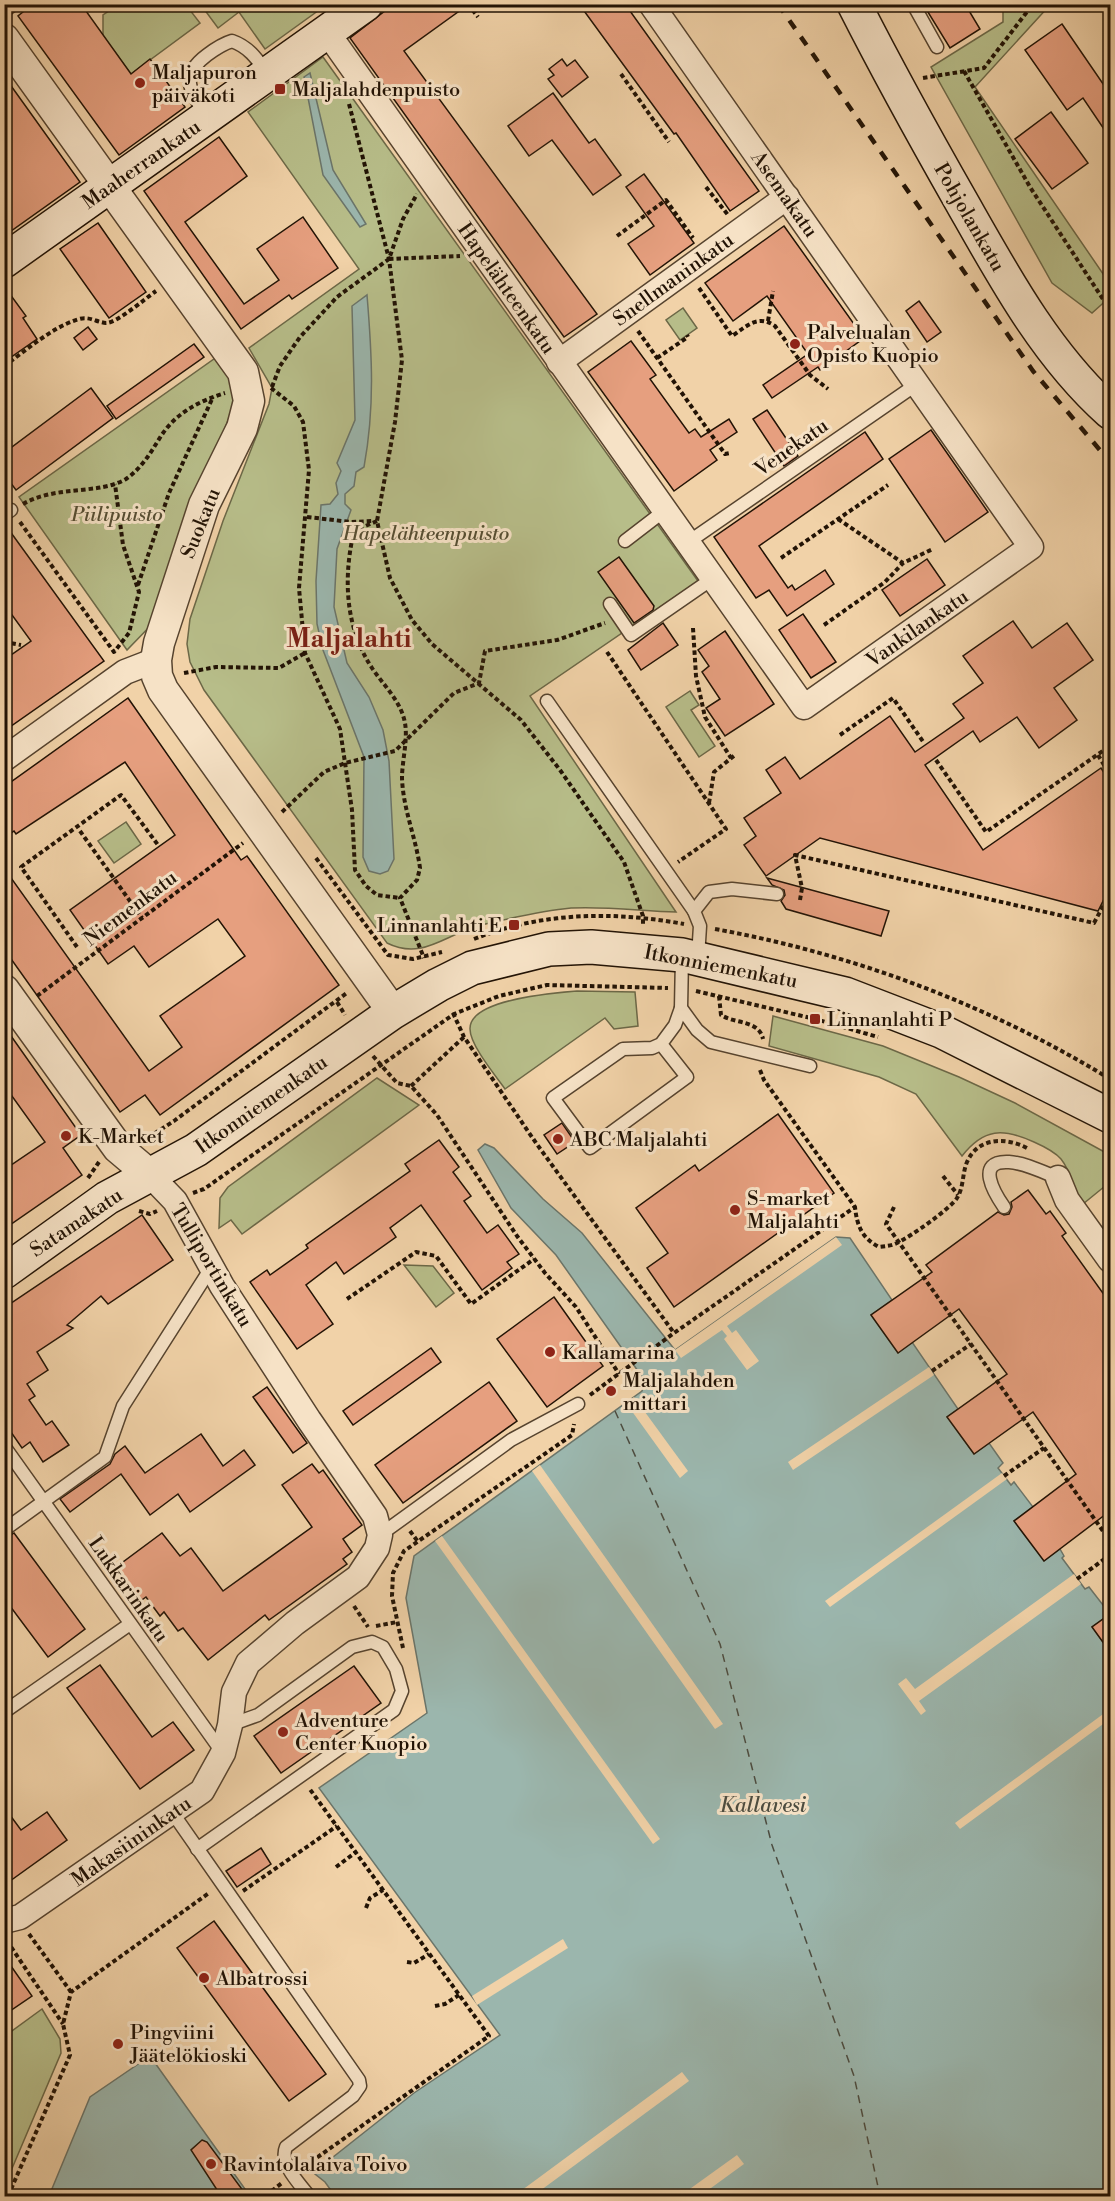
<svg xmlns="http://www.w3.org/2000/svg" width="1115" height="2201" font-family="'Libre Bodoni',serif">
  <style>
    .green { fill: #b7bd89; stroke: #6c6847; stroke-width: 1.5 }
    .water { fill: #9bb6ad; stroke: #6b756a; stroke-width: 1.5 }
    .pier { fill: #f1d2a8 }
    .lines { fill: none; stroke-linecap: round; stroke-linejoin: round }
    .ferry { stroke: #4c4c40; stroke-width: 1.5; stroke-dasharray: 8 6; stroke-linecap: butt }
    .building { fill: #e69f7f; stroke: #221305; stroke-width: 1.5 }
    .service-casing { stroke: #56432e; stroke-width: 15 }
    .minor-casing { stroke: #56432e; stroke-width: 27 }
    .tertiary-casing { stroke: #56432e; stroke-width: 33 }
    .secondary-casing { stroke: #221305; stroke-width: 36 }
    .path { stroke: #221305; stroke-width: 4; stroke-dasharray: 4.5 3; stroke-linecap: butt }
    .service { stroke: #f6e2c6; stroke-width: 12 }
    .minor { stroke: #f6e2c6; stroke-width: 24 }
    .tertiary { stroke: #f6e2c6; stroke-width: 30 }
    .secondary { stroke: #f6e2c6; stroke-width: 33 }
    .rail { stroke: #221305; stroke-width: 4.5; stroke-dasharray: 10 10; stroke-linecap: butt }
    .poi-dot { fill: #8f2418; stroke: #f6e2c6; stroke-width: 2 }
    .labels { text-anchor: middle; stroke-width: 6; stroke-linejoin: round; paint-order: stroke }
    .poi-label { font-size: 20px; fill: #221305; stroke: #f6e2c6; text-anchor: start }
    .street-label { font-size: 20px; fill: #221305; stroke: #f6e2c6 }
    .park-label { font-size: 20px; font-style: italic; fill: #564e33; stroke: #f6e2c6 }
    .water-label { font-size: 21px; font-style: italic; fill: #4c4c40; stroke: #f6e2c6 }
    .district-label { font-size: 26px; font-weight: bold; fill: #7a1f14; stroke: #f6e2c6 }
  </style>
  <rect width="100%" height="100%" fill="#f1d2a8"/>
  <filter id="stains"><feTurbulence type="fractalNoise" baseFrequency=".00333" numOctaves="4"/><feColorMatrix values="0 0 0 0 .2 0 0 0 0 .09 0 0 0 0 .02 0 0 0 .5 -.17"/></filter>
  <radialGradient id="worn" r=".72"><stop offset=".6" stop-color="#630" stop-opacity="0"/><stop offset="1" stop-color="#630" stop-opacity=".3"/></radialGradient>
  <g class="green">
    <path d="M118 5H186L200 23 131 74 103 36V15Z"/>
    <path d="M201 5H326L265 49 239 12 218 28Z"/>
    <path d="M1003 5H1050L975 87 1110 284V297L1092 313 1052 283 931 67 1003 22Z"/>
    <path d="M323 57 698 581 530 696 676 912C642 911 605 906 571 908 540 911 511 918 481 925 445 934 423 961 387 943L204 690 190 662 187 644 190 619 223 521 269 404 272 388 249 348 359 269 248 112Z"/>
    <path d="M683 308 697 328 680 340 666 320Z"/>
    <path d="M220 358 235 377 234 405 173 561 156 620 127 650 19 497 214 359Z"/>
    <path d="M690 691 699 705 691 710 715 746 699 757 666 707Z"/>
    <path d="M126 822 141 844 114 863 98 841Z"/>
    <path d="M577 991 635 992 638 1026 614 1029 605 1018 505 1089C495 1075 470 1045 470 1029 469 999 554 993 577 991Z"/>
    <path d="M773 1016 883 1046 959 1077 1015 1103 1110 1155V1182L1083 1204C1072 1190 1073 1174 1061 1159 1055 1152 1043 1146 1034 1142 1003 1128 984 1128 962 1156L916 1094 879 1077 769 1046Z"/>
    <path d="M377 1078 419 1105 242 1234 231 1220 219 1228 220 1198 228 1187Z"/>
    <path d="M404 1265 433 1266 454 1293 436 1307Z"/>
    <path d="M42 2009 60 2039 61 2053 5 2185V2036Z"/>
  </g>
  <g class="water">
    <path d="M310 73 333 170 366 224 360 227 323 175 304 77Z"/>
    <path d="M367 295C372 355 375 407 364 467L356 472 354 486 345 494V504L351 510 337 549 334 607 347 663 369 697 383 730 389 761 394 859 388 871 380 874 369 871 363 857 364 757 323 650 317 624 316 581 321 505 330 504 338 494 336 483 341 471 337 463 355 420 352 306Z"/>
    <path d="M485 1144 494 1148 543 1199 582 1233 675 1350 836 1237 850 1238 892 1300 871 1315 898 1353 912 1342 958 1409 947 1417 974 1454 989 1443 1003 1463 998 1468 1011 1485 1014 1482 1033 1507 1014 1521 1044 1561 1060 1549 1064 1556 1062 1558 1085 1589 1089 1587 1110 1614 1092 1627 1110 1652V2196H335L325 2182 315 2174 318 2169 414 2093 500 2035 319 1788 427 1713 406 1598 414 1556 642 1391 645 1381 556 1255 511 1208 478 1150Z"/>
    <path d="M150 2056 250 2196H49L90 2097Z"/>
  </g>
  <g class="pier">
    <path d="M836 1237 842 1245 727 1326 732 1333 736 1330 759 1361 747 1370 724 1339 727 1336 722 1330 681 1358 675 1350Z"/>
    <path d="M929 1367 934 1375 793 1470 788 1462Z"/>
    <path d="M634 1397 688 1471 680 1478 626 1403Z"/>
    <path d="M540 1465 723 1724 715 1729 532 1471Z"/>
    <path d="M1002 1473 1007 1479 830 1607 825 1601Z"/>
    <path d="M442 1536 660 1839 653 1844 435 1541Z"/>
    <path d="M1074 1574 1081 1584 919 1701 926 1711 921 1715 898 1684 906 1678 915 1689Z"/>
    <path d="M1110 1709V1719L960 1829 955 1823Z"/>
    <path d="M563 1939 568 1948 477 2005 472 1996Z"/>
    <path d="M682 2072 689 2081 533 2196H514Z"/>
    <path d="M737 2155 744 2164 700 2196H680Z"/>
  </g>
  <g class="lines">
    <path class="ferry" d="M615 1411 720 1644 772 1845 854 2076 880 2196"/>
  </g>
  <g class="building">
    <path d="M33 4H81L131 74 150 59 185 107 119 155 18 16Z"/>
    <path d="M394 4H469L404 51 597 314 564 337 350 38Z"/>
    <path d="M579 4H625L759 191 730 211 676 133 674 134Z"/>
    <path d="M923 4H965L980 29 950 48Z"/>
    <path d="M1062 24 1110 94V138L1083 98 1067 110 1025 50Z"/>
    <path d="M562 59 567 66 575 60 588 77 562 97 548 79 554 75 549 69Z"/>
    <path d="M4 76 80 182 4 236Z"/>
    <path d="M553 93 589 143 595 139 621 175 593 195 552 140 529 156 508 126Z"/>
    <path d="M1051 112 1088 163 1052 189 1015 139Z"/>
    <path d="M219 137 247 176 185 222 244 304 279 280 257 249 303 217 338 268 292 299 289 295 241 329 144 191Z"/>
    <path d="M644 174 694 243 650 275 628 244 654 226 626 187Z"/>
    <path d="M98 223 146 292 109 318 60 249Z"/>
    <path d="M784 226 864 338 820 370 818 367 772 398 763 385 808 354 767 296 733 321 705 283Z"/>
    <path d="M4 286 26 316 23 318 37 339 4 362Z"/>
    <path d="M919 301 941 332 927 342 906 311Z"/>
    <path d="M88 327 97 339 83 350 74 338Z"/>
    <path d="M631 341 656 375 650 379 689 433 695 429 701 437 729 419 737 432 710 450 717 460 674 491 588 372Z"/>
    <path d="M194 344 204 357 116 419 107 406Z"/>
    <path d="M91 388 113 418 16 490 4 474V453Z"/>
    <path d="M767 410 798 456 784 466 753 419Z"/>
    <path d="M931 430 988 512 945 542 889 459Z"/>
    <path d="M865 432 883 459 759 546 788 588 792 585 795 590 825 570 834 584 787 616 769 590 756 598 714 537Z"/>
    <path d="M4 523 104 661 4 731V660L31 641 4 604Z"/>
    <path d="M619 557 654 606 653 610 634 623 598 572Z"/>
    <path d="M927 559 945 585 900 616 882 590Z"/>
    <path d="M803 614 836 662 811 678 779 630Z"/>
    <path d="M1013 621 1032 648 1067 623 1093 660 1054 688 1077 720 1039 748 1017 717 980 742 973 731 925 765 983 850 1101 768 1110 782V887L1098 911 820 838 766 876 744 845 756 836 744 818 781 793 766 770 785 757 800 779 890 716 915 752 964 718 953 704 983 683 963 656Z"/>
    <path d="M663 623 678 645 641 670 628 650Z"/>
    <path d="M725 631 774 704 725 736 706 708 720 699 702 672 709 666 698 650Z"/>
    <path d="M128 698 241 860 247 856 339 985 160 1115 145 1095 120 1112 4 949V868L149 1071 182 1047 160 1016 245 956 218 919 149 967 134 946 108 964 70 910 175 835 125 762 16 834 14 831 4 838V787Z"/>
    <path d="M767 878 889 911 881 936 786 909 781 901 785 895 784 890 772 885Z"/>
    <path d="M4 1026 81 1135 63 1148 82 1175 4 1229V1170L45 1142 4 1085Z"/>
    <path d="M778 1114 834 1193 674 1307 647 1268 668 1253 636 1208 695 1165 699 1171Z"/>
    <path d="M562 1123 575 1142 557 1154 544 1135Z"/>
    <path d="M439 1140 459 1167 453 1172 471 1196 464 1201 487 1233 498 1225 519 1254 507 1262 512 1268 482 1290 421 1205 390 1228 396 1237 344 1274 336 1262 306 1285 333 1324 297 1349 250 1282 267 1270 270 1275 308 1248 306 1245 410 1171 405 1164Z"/>
    <path d="M1028 1190 1046 1214 1050 1211 1066 1233 1062 1236 1110 1303V1511L1044 1561 1014 1521 1076 1474 1033 1412 974 1454 947 1417 1007 1374 959 1309 898 1353 871 1315 932 1272 926 1265 998 1212 1004 1215 1009 1214 1012 1207 1011 1202Z"/>
    <path d="M142 1215 173 1260 108 1304 101 1296 67 1325 73 1328 37 1352 48 1370 27 1384 35 1396 29 1400 46 1425 52 1421 69 1445 43 1462 30 1442 22 1448 4 1422V1373L11 1369 4 1359V1308Z"/>
    <path d="M554 1297 603 1366 547 1407 497 1339Z"/>
    <path d="M431 1348 441 1362 353 1425 343 1411Z"/>
    <path d="M489 1382 517 1421 403 1503 375 1465Z"/>
    <path d="M267 1387 307 1443 293 1453 253 1397Z"/>
    <path d="M201 1434 223 1466 244 1450 255 1465 190 1512 178 1494 150 1515 121 1474 70 1512 60 1499 110 1464 115 1454 125 1446 145 1473Z"/>
    <path d="M312 1464 319 1473 323 1470 362 1525 343 1539 352 1552 343 1559 347 1564 269 1620 265 1615 208 1660 183 1628 178 1631 164 1612 160 1616 146 1597 139 1602 115 1568 162 1533 180 1556 191 1548 223 1591 312 1527 282 1485Z"/>
    <path d="M14 1533 85 1629 48 1657 4 1598V1540Z"/>
    <path d="M1110 1614V1652L1092 1627Z"/>
    <path d="M100 1665 152 1737 173 1722 194 1750 140 1789 67 1688Z"/>
    <path d="M354 1666 381 1703 281 1773 254 1736Z"/>
    <path d="M4 1807 21 1830 47 1812 67 1840 10 1881 4 1873Z"/>
    <path d="M261 1848 271 1864 237 1887 226 1871Z"/>
    <path d="M214 1921 326 2074 289 2101 177 1948Z"/>
    <path d="M4 1956 32 1996 4 2015Z"/>
    <path d="M202 2140 207 2142 247 2196H221L191 2150Z"/>
  </g>
  <g class="lines">
    <g class="service-casing">
      <g id="service">
        <path d="M913 4 937 47"/>
        <path d="M4 11 14 4"/>
        <path d="M206 116C190 90 179 76 207 55 215 49 222 44 232 41 249 47 257 59 267 73"/>
        <path d="M4 515 11 510"/>
        <path d="M625 541 664 511"/>
        <path d="M687 543 917 384"/>
        <path d="M610 604 631 635 712 579"/>
        <path d="M547 701 694 911"/>
        <path d="M682 957 681 1008 697 1030 711 1042 810 1066"/>
        <path d="M698 957 700 926 694 911 709 892 732 889 777 894"/>
        <path d="M661 1044 687 1077 590 1148 553 1098 623 1049 652 1048 661 1044 675 1025 681 1008"/>
        <path d="M1004 1207C995 1194 974 1160 1009 1162 1025 1163 1043 1172 1058 1178"/>
        <path d="M1097 1241 1110 1231"/>
        <path d="M4 1446 222 1752"/>
        <path d="M4 1530 105 1457 123 1406 211 1268"/>
        <path d="M380 1535 511 1440 578 1404"/>
        <path d="M4 1712 130 1624"/>
        <path d="M172 1812 359 2080 360 2086 353 2096 286 2147C279 2164 300 2184 309 2196"/>
        <path d="M197 1849 394 1710 402 1691 396 1669 383 1647 372 1642 352 1647 258 1715 230 1725"/>
      </g>
    </g>
    <g class="minor-casing">
      <g id="minor">
        <path d="M327 32 804 707 1031 547 651 4"/>
        <path d="M559 362 787 197"/>
        <path d="M4 759 125 672 156 660"/>
        <path d="M1058 1178 1067 1200 1110 1260"/>
        <path d="M4 1921 20 1917 202 1791 223 1753 230 1725 234 1692 248 1663 295 1623 358 1577 377 1548 380 1535 375 1516 309 1420 222 1286 175 1201 150 1175"/>
      </g>
    </g>
    <g class="tertiary-casing">
      <g id="tertiary">
        <path d="M4 39 243 372 249 401 242 428 204 505 159 643 156 660 157 676 163 690 393 1012"/>
        <path d="M4 990 118 1148 150 1175"/>
      </g>
    </g>
    <g class="secondary-casing">
      <g id="secondary">
        <path d="M854 4C888 71 924 136 961 201 1003 275 1046 355 1110 412"/>
        <path d="M4 261 366 4"/>
        <path d="M4 1272 107 1198 196 1150 393 1012 438 985 472 968 549 949 591 947 682 955 845 994 941 1031 1110 1116"/>
      </g>
    </g>
    <g class="path">
      <path d="M468 4 478 17"/>
      <path d="M964 71 1030 187 1110 310"/>
      <path d="M621 74 669 142"/>
      <path d="M923 78 984 68 1033 4"/>
      <path d="M349 104 389 259 402 360 395 422 377 521 390 578 412 620 432 644 521 720 560 770 624 862 643 916V926"/>
      <path d="M706 187 728 215"/>
      <path d="M617 236 666 200 693 238"/>
      <path d="M389 259 460 256"/>
      <path d="M699 288 732 336C747 326 758 314 775 326L810 375 828 389"/>
      <path d="M768 321 773 291"/>
      <path d="M638 331 725 454 730 453"/>
      <path d="M657 358 688 337 687 335"/>
      <path d="M4 366C27 350 52 327 79 319 89 316 96 322 106 323 117 323 146 298 156 291"/>
      <path d="M272 387 280 366 300 337 337 297 389 259 403 219 417 194"/>
      <path d="M271 388 294 406 303 422 309 470 299 588 305 653 340 729 352 810 355 870 366 886 377 895 400 898"/>
      <path d="M23 504C56 485 99 495 126 479 142 468 151 452 161 436 176 413 199 401 225 393"/>
      <path d="M307 517 351 522 373 521"/>
      <path d="M838 519 903 563 933 549"/>
      <path d="M377 521 354 531C343 578 345 627 372 668 384 686 401 701 405 723 408 740 402 761 402 778 403 809 416 838 420 868L417 880 400 898 424 958"/>
      <path d="M20 522 114 652 129 633 139 592 123 545 115 484"/>
      <path d="M781 558 888 485"/>
      <path d="M138 585 169 493 213 397"/>
      <path d="M824 625 885 582 903 563"/>
      <path d="M693 628 696 676 705 717 731 758"/>
      <path d="M4 642 21 645"/>
      <path d="M607 652 726 829 678 862"/>
      <path d="M184 673 216 667 279 668 305 653"/>
      <path d="M840 735 893 698 924 743"/>
      <path d="M1098 755 1110 775"/>
      <path d="M936 760 986 832 1110 746"/>
      <path d="M709 803 714 772 735 755"/>
      <path d="M282 812 324 772 345 763 395 751 454 693 479 683 485 651 557 640 605 623"/>
      <path d="M80 831 142 918"/>
      <path d="M316 858 388 955 413 959 442 952"/>
      <path d="M800 900 802 888 795 855 1094 923 1110 893"/>
      <path d="M715 929C854 954 991 1006 1110 1079"/>
      <path d="M474 939C541 912 614 911 684 924"/>
      <path d="M77 947 21 867 121 795 158 845"/>
      <path d="M696 991 815 1019 878 1037"/>
      <path d="M37 996 243 843"/>
      <path d="M719 996 721 1015C735 1024 759 1020 763 1039"/>
      <path d="M337 1002 345 1015"/>
      <path d="M453 1013 464 1037 536 1143 674 1333"/>
      <path d="M373 1056 397 1083 411 1086 437 1115 517 1236 545 1273 576 1307 619 1374"/>
      <path d="M760 1070 764 1080 855 1207C857 1226 862 1238 879 1247 886 1246 891 1246 897 1243 910 1237 950 1209 957 1198 964 1187 962 1174 967 1162 978 1137 1006 1137 1027 1148"/>
      <path d="M411 1086 464 1037"/>
      <path d="M140 1135H152L174 1121 348 992"/>
      <path d="M943 1176 958 1195"/>
      <path d="M88 1178 99 1162"/>
      <path d="M193 1193 204 1189 454 1014 499 996 547 985 668 988"/>
      <path d="M894 1207 886 1224 1110 1541"/>
      <path d="M139 1211 150 1214 157 1211"/>
      <path d="M347 1299 416 1252 436 1256 471 1304 534 1259"/>
      <path d="M932 1371 971 1344"/>
      <path d="M590 1395 674 1333 855 1207"/>
      <path d="M1004 1476 1044 1448"/>
      <path d="M410 1531 419 1543"/>
      <path d="M1077 1579 1110 1555"/>
      <path d="M354 1606 368 1627"/>
      <path d="M376 1626 397 1622"/>
      <path d="M403 1648 392 1596 393 1573 404 1551 572 1435 574 1424"/>
      <path d="M336 1867 356 1852"/>
      <path d="M243 1891 337 1826"/>
      <path d="M366 1908 370 1898 383 1890"/>
      <path d="M29 1934 71 1992"/>
      <path d="M7 1941 63 2024"/>
      <path d="M407 1962 414 1963 429 1954"/>
      <path d="M435 2006 445 2004 459 1995"/>
      <path d="M305 2166 489 2036 309 1788"/>
      <path d="M8 2196 70 2055 63 2024 71 1992 209 1893"/>
      <path d="M272 2196 269 2193 282 2183"/>
    </g>
    <use href="#service" class="service"/>
    <use href="#minor" class="minor"/>
    <use href="#tertiary" class="tertiary"/>
    <use href="#secondary" class="secondary"/>
    <path class="rail" d="M778 4 1033 371 1110 462"/>
  </g>
  <g class="poi-dot">
    <circle cx="140" cy="83" r="6"/>
    <rect x="274" y="83" width="12" height="12" rx="3"/>
    <circle cx="795" cy="344" r="6"/>
    <rect x="508" y="919" width="12" height="12" rx="3"/>
    <rect x="809" y="1013" width="12" height="12" rx="3"/>
    <circle cx="66" cy="1136" r="6"/>
    <circle cx="558" cy="1139" r="6"/>
    <circle cx="735" cy="1210" r="6"/>
    <circle cx="550" cy="1352" r="6"/>
    <circle cx="611" cy="1391" r="6"/>
    <circle cx="283" cy="1732" r="6"/>
    <circle cx="204" cy="1978" r="6"/>
    <circle cx="118" cy="2044" r="6"/>
    <circle cx="211" cy="2164" r="6"/>
  </g>
  <g class="labels">
    <g class="poi-label">
      <text x="152" y="79">Maljapuron<tspan x="152" dy="23">päiväkoti</tspan></text>
      <text x="292" y="96">Maljalahdenpuisto</text>
      <text x="807" y="339">Palvelualan<tspan x="807" dy="23">Opisto Kuopio</tspan></text>
      <text x="502" y="932" text-anchor="end">Linnanlahti E</text>
      <text x="827" y="1026">Linnanlahti P</text>
      <text x="78" y="1143">K-Market</text>
      <text x="570" y="1146">ABC Maljalahti</text>
      <text x="747" y="1205">S-market<tspan x="747" dy="23">Maljalahti</tspan></text>
      <text x="562" y="1359">Kallamarina</text>
      <text x="623" y="1387">Maljalahden<tspan x="623" dy="23">mittari</tspan></text>
      <text x="295" y="1727">Adventure<tspan x="295" dy="23">Center Kuopio</tspan></text>
      <text x="216" y="1985">Albatrossi</text>
      <text x="130" y="2039">Pingviini<tspan x="130" dy="23">Jäätelökioski</tspan></text>
      <text x="223" y="2171">Ravintolalaiva Toivo</text>
    </g>
    <g class="street-label">
      <text transform="translate(141 164) rotate(-35)" y="7">Maaherrankatu</text>
      <text transform="translate(785 194) rotate(55)" y="7">Asemakatu</text>
      <text transform="translate(970 217) rotate(60)" y="7">Pohjolankatu</text>
      <text transform="translate(673 279) rotate(-36)" y="7">Snellmaninkatu</text>
      <text transform="translate(507 288) rotate(55)" y="7">Hapelähteenkatu</text>
      <text transform="translate(791 447) rotate(-35)" y="7">Venekatu</text>
      <text transform="translate(200 523) rotate(-68)" y="7">Suokatu</text>
      <text transform="translate(917 628) rotate(-35)" y="7">Vankilankatu</text>
      <text transform="translate(130 908) rotate(-37)" y="7">Niemenkatu</text>
      <text transform="translate(721 966) rotate(11)" y="7">Itkonniemenkatu</text>
      <text transform="translate(261 1104) rotate(-35)" y="7">Itkonniemenkatu</text>
      <text transform="translate(76 1222) rotate(-34)" y="7">Satamakatu</text>
      <text transform="translate(212 1265) rotate(59)" y="7">Tulliportinkatu</text>
      <text transform="translate(129 1589) rotate(55)" y="7">Lukkarinkatu</text>
      <text transform="translate(131 1841) rotate(-35)" y="7">Makasiininkatu</text>
    </g>
    <g class="park-label">
      <text x="117" y="521">Piilipuisto</text>
      <text x="426" y="540">Hapelähteenpuisto</text>
    </g>
    <g class="water-label">
      <text x="763" y="1812">Kallavesi</text>
    </g>
    <g class="district-label">
      <text x="349" y="647">Maljalahti</text>
    </g>
  </g>
  <rect width="1115" height="2201" fill="none" stroke="#f1d2a8" stroke-width="24"/>
  <rect x="6" y="6" width="1103" height="2189" fill="none" stroke="#221305" stroke-width="3"/>
  <rect x="12" y="12" width="1091" height="2177" fill="none" stroke="#221305" stroke-width="1.5"/>
  <rect width="100%" height="100%" filter="url(#stains)"/>
  <rect width="100%" height="100%" fill="url(#worn)"/>
</svg>
